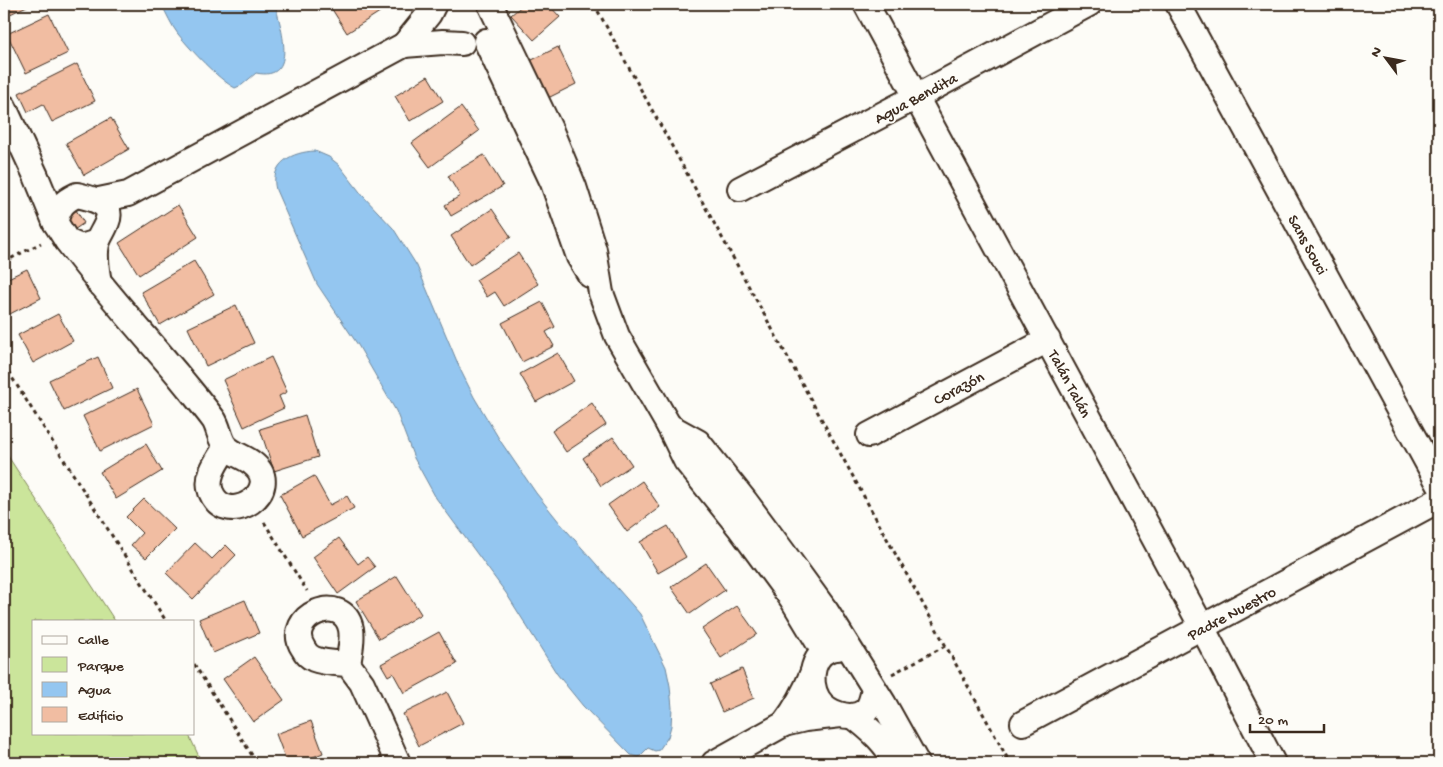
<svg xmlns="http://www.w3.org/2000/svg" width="1443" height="767" font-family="'Gochi Hand',sans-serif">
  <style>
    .green { fill: #cbe59b; stroke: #83885c }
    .water { fill: #94c6f0; stroke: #70889c }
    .building { fill: #f1bda2; stroke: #3b2a1e }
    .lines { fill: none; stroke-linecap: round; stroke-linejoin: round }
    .street-casing { stroke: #3b2a1e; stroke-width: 28 }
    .path { stroke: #3b2a1e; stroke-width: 3; stroke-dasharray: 4 4; stroke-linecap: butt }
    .street { stroke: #fdfcf7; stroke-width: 24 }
    .labels { text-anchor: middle; stroke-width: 4; stroke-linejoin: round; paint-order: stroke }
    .street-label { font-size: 16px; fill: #3b2a1e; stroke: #fdfcf7 }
  </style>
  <rect width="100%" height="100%" fill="#fdfcf7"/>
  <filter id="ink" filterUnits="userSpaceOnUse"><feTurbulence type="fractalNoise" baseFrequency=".02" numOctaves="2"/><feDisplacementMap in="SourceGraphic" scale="10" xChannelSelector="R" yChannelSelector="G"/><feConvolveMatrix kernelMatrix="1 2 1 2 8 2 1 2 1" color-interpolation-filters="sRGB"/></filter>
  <g filter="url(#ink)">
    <path class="green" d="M4 450 115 621H34V733H188L202 763H4Z"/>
    <g class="water">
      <path d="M161 4H275C280 25 300 82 256 73L242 85 235 88C218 79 191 50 178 34 171 25 167 14 161 4Z"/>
      <path d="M315 151 329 157 339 165 363 196 393 228 417 266 461 371 474 397 501 442 536 493 560 523 640 614 666 667 670 686 672 708 671 726 668 737 659 750 655 751 648 748 639 757 631 755 583 706 557 674 506 593 436 498 414 458 396 411 358 345 317 284 276 190C269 163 292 152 315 151Z"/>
    </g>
    <g class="building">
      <path d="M4 4H31L4 17Z"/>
      <path d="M334 4H387L389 6 347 33 330 6Z"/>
      <path d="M524 4H548L560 17 534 40 511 15Z"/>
      <path d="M49 14 68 53 26 73 7 34Z"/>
      <path d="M558 47 576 84 548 98 530 61Z"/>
      <path d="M77 64 95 101 52 122 43 104 28 112 19 93Z"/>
      <path d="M428 76 443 101 410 121 395 96Z"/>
      <path d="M461 107 479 131 430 167 412 143Z"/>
      <path d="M111 118 129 149 84 175 66 143Z"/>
      <path d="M484 155 503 186 451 216 445 205 460 196 448 176Z"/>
      <path d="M178 205 198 237 139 275 119 243Z"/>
      <path d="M492 209 511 237 470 265 451 236Z"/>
      <path d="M76 210 84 223 68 234 59 220Z"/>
      <path d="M518 253 538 284 504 306 495 292 487 297 476 280Z"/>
      <path d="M194 261 214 294 160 325 141 292Z"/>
      <path d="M27 269 41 298 6 316 4 312V280Z"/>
      <path d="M542 302 555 327 546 332 554 346 522 362 502 323Z"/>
      <path d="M236 305 254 343 206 366 188 328Z"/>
      <path d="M58 314 73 341 33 363 18 335Z"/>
      <path d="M558 353 574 381 536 402 520 374Z"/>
      <path d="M98 357 112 388 64 411 49 380Z"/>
      <path d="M271 357 287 392 279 396 284 408 244 427 223 380Z"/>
      <path d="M137 389 154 424 100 451 83 416Z"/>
      <path d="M592 403 606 425 566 452 552 431Z"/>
      <path d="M305 415 318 457 274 471 260 429Z"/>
      <path d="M613 437 632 465 601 486 583 458Z"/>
      <path d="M146 444 162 471 116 499 100 472Z"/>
      <path d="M314 476 330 505 347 496 354 508 302 536 280 495Z"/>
      <path d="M642 481 660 507 627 532 608 505Z"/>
      <path d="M144 499 175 529 146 558 131 545 142 533 126 517Z"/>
      <path d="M668 526 686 557 658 573 640 542Z"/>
      <path d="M339 538 358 564 367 557 375 567 338 594 313 557Z"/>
      <path d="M195 543 212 559 226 545 236 555 193 599 166 573Z"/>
      <path d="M706 563 725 590 690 614 671 587Z"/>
      <path d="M397 576 421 614 379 639 356 601Z"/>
      <path d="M245 600 259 633 213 653 199 619Z"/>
      <path d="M737 606 757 634 721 658 702 629Z"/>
      <path d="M439 632 457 664 404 693 393 673 388 676 381 664Z"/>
      <path d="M254 657 284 700 253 722 223 679Z"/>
      <path d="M742 669 754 698 722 712 710 684Z"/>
      <path d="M447 692 463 723 419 746 403 714Z"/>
      <path d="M311 721 323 753 298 763H287L276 734Z"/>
    </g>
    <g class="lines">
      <g class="street-casing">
        <g id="street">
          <path d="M434 4 429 14 404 45 443 42 462 43"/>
          <path d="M490 4 551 131 574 187 594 250 601 293 617 336 669 426 686 461 739 527 792 599 824 652"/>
          <path d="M866 4 1202 627 1273 763"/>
          <path d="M1178 4 1439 484"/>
          <path d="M486 41 553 183 579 257 590 275"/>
          <path d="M4 107 36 176 55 222"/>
          <path d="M740 189 916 97 1089 4"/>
          <path d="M99 200 128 194 404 45"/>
          <path d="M67 241C102 288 141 331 178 375 190 390 203 405 214 420 219 428 220 441 226 447 233 454 245 457 252 463 287 489 227 531 211 492 205 476 218 460 226 447"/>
          <path d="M97 242 81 247 67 241 55 222C60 206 62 202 77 195 90 198 115 203 107 222 105 229 99 236 97 244 94 257 97 270 99 283"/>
          <path d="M669 426 698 442 745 501 783 552 826 611 884 704 917 763"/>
          <path d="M869 435 1048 340"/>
          <path d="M837 648C812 649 807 681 818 699 827 713 851 722 865 711 871 706 872 697 874 690"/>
          <path d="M348 664C337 663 324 663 314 659 309 657 305 652 303 648 283 617 343 590 351 629 353 640 350 652 348 664L362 683 398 763"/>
          <path d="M812 674C805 692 796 708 784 724L805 719 841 715"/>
          <path d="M853 716C871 730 886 743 896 763"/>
          <path d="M1023 723 1439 500"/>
          <path d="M714 763 784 724"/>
        </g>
      </g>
      <g class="path">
        <path d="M594 4 1010 763"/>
        <path d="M4 262 41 243"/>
        <path d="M4 365 166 621"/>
        <path d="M264 522 307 591"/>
        <path d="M194 664 257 763"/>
        <path d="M892 674 945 646"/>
      </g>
      <use href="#street" class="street"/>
    </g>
  </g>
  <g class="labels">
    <g class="street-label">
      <text transform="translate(915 97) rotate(-28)" y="6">Agua Bendita</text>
      <text transform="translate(1309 244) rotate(61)" y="6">Sans Souci</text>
      <text transform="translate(1071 383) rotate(62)" y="6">Talán Talán</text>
      <text transform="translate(958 387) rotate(-28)" y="6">Corazón</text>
      <text transform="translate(1231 612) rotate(-28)" y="6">Padre Nuestro</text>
    </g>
  </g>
  <rect width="1443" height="767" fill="none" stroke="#fdfcf7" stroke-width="20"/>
  <rect x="10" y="10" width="1423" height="747" fill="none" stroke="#3b2a1e" stroke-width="2" filter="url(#ink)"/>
  <rect x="32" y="620" width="162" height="115" fill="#fdfcf7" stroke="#afa8a0"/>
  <rect x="42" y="636" width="25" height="8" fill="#fdfcf7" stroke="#afa8a0"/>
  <text x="78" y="644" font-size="15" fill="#3b2a1e">Calle</text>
  <rect x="42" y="657" width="25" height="15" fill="#cbe59b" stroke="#afa8a0"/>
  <text x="78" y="670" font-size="15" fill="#3b2a1e">Parque</text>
  <rect x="42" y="682" width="25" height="15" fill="#94c6f0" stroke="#afa8a0"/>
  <text x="78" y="694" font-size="15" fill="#3b2a1e">Agua</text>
  <rect x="42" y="707" width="25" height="15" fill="#f1bda2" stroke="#afa8a0"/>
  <text x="78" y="720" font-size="15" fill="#3b2a1e">Edificio</text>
  <g transform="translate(1386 58) rotate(302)" stroke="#fdfcf7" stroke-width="4" paint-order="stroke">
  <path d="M0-4L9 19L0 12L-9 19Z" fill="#3b2a1e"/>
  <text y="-8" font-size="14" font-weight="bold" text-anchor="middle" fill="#3b2a1e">N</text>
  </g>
  <path d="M1250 724v8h74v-8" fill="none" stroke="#3b2a1e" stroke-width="2.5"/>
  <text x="1258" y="724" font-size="15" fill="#3b2a1e" stroke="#fdfcf7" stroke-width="4" paint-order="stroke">20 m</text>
</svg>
